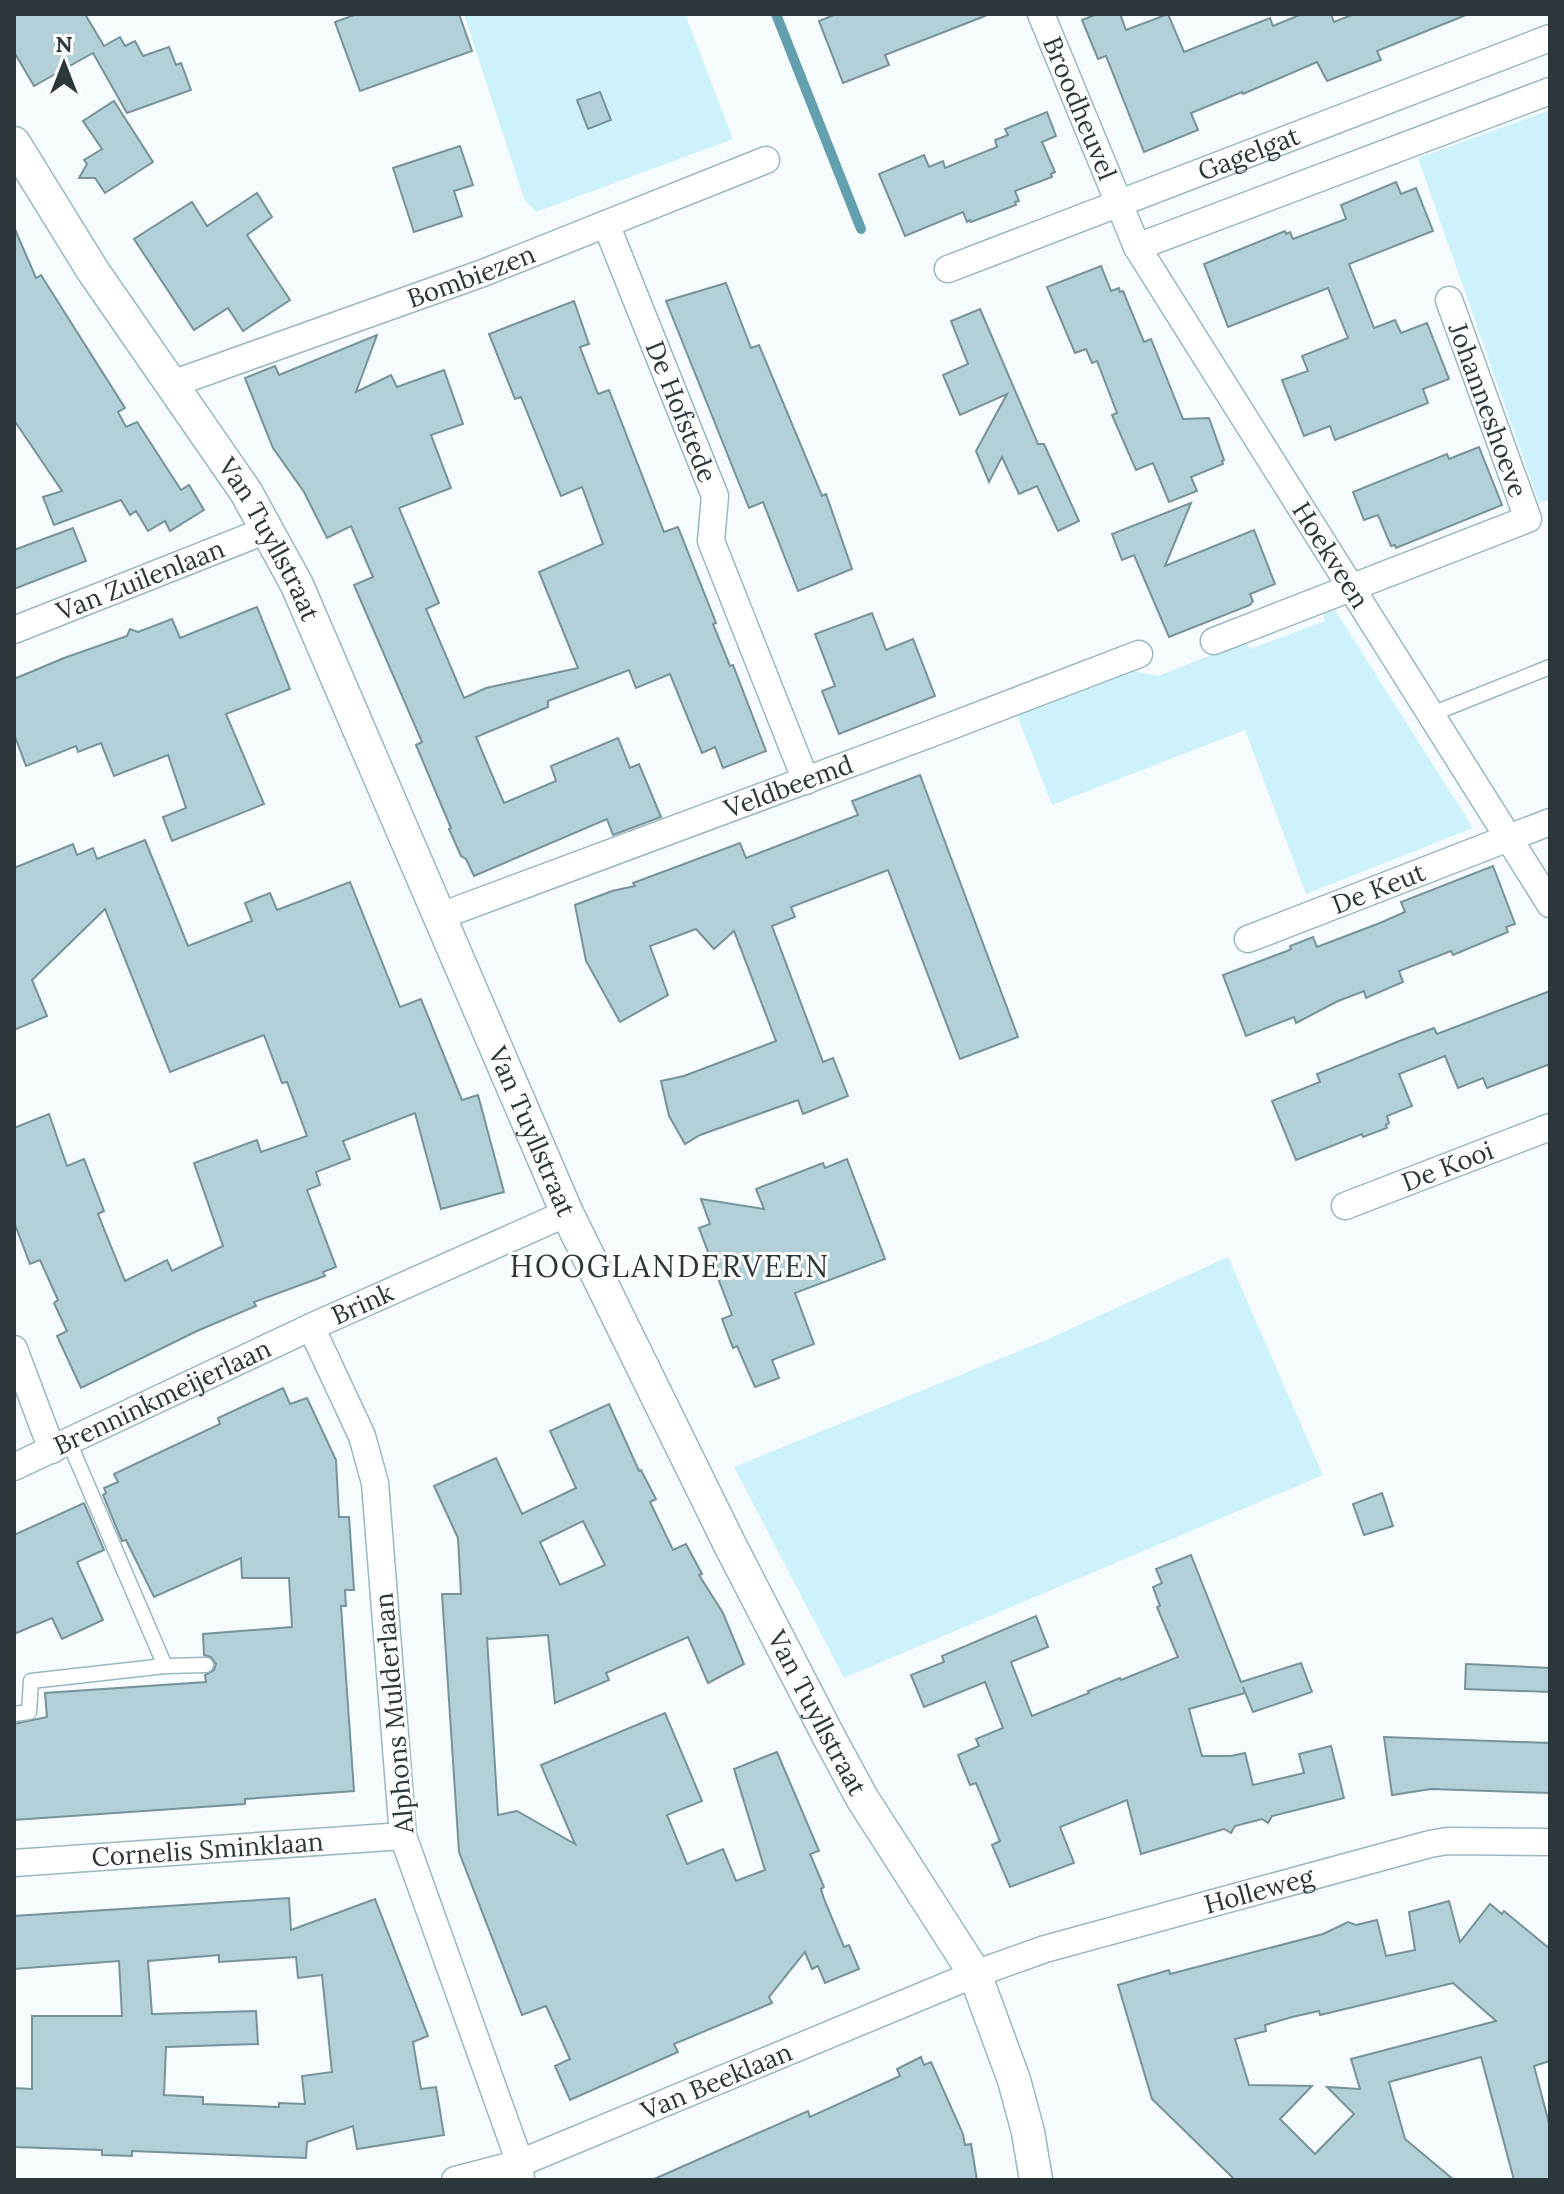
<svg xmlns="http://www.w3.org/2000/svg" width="1564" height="2194" font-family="Lora,serif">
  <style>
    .green { fill: #cef2fc }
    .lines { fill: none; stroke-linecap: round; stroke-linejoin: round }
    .stream { stroke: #639faf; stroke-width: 10 }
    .building { fill: #b3d0d8; stroke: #779299; stroke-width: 2; fill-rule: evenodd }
    .service-casing { stroke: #9bb7bf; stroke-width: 17 }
    .minor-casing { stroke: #9bb7bf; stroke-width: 29 }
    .tertiary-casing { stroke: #9bb7bf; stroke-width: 35 }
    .service { stroke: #fff; stroke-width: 14 }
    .minor { stroke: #fff; stroke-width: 26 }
    .tertiary { stroke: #fff; stroke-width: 32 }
    .labels { text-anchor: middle; stroke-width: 6; stroke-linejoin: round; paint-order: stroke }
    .street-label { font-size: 26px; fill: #2b373a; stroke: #fff }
    .quarter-label { font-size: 30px; letter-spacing: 2px; fill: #2b373a; stroke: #fff }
  </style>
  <rect width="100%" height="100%" fill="#f6fcfe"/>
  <g class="green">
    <path d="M464 14H685L733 139 536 212 524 199Z"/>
    <path d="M1550 110V499L1539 503 1418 158Z"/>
    <path d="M1333 607 1473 828 1306 894 1245 730 1052 805 1015 710 1121 668 1158 676 1246 641 1250 649 1325 621 1322 611Z"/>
    <path d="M1228 1257 1323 1475 844 1678 734 1467 1046 1340Z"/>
  </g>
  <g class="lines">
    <path class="stream" d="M776 14 861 229"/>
  </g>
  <g class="building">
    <path d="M14 14H85L104 46 120 37 125 46 135 41 143 56 169 47 176 65 181 63 191 90 127 113 93 53 34 86 14 52Z"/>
    <path d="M357 14H459L472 51 360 91 335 22Z"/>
    <path d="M836 14H985V16L885 55 889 65 843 83 819 21Z"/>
    <path d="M1097 14H1120L1126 30 1168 14 1184 52 1270 18 1273 26 1302 14H1331L1334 22 1354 14 1466 15 1377 51 1381 60 1327 81 1317 62 1243 94 1242 92 1191 113 1198 130 1144 152 1106 56 1098 59 1082 20Z"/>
    <path d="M600 92 611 120 588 129 577 100Z"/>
    <path d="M114 101 153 162 105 193 95 178H79L87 164 84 160 102 149 83 121Z"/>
    <path d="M1047 112 1056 136 1042 142 1055 172 1051 174 1052 177 1015 191 1019 201 1015 202 1016 205 971 222 970 220 967 222 963 212 905 236 879 174 924 155 929 167 943 161 945 168 997 147 995 140 1008 135 1005 129Z"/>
    <path d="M460 146 473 185 454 191 462 216 414 232 393 168Z"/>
    <path d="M1396 182 1401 194 1416 188 1433 231 1349 264 1374 328 1395 320 1401 333 1427 323 1449 379 1423 389 1428 403 1335 440 1330 426 1304 436 1282 380 1308 371 1302 356 1348 338 1328 288 1228 327 1204 264 1285 231 1286 234 1290 232 1293 239 1346 219 1341 205Z"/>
    <path d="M257 193 272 217 247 235 290 300 243 331 228 308 194 330 134 239 192 202 207 226Z"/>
    <path d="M14 227 36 278 41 275 125 408 118 412 126 427 137 422 181 490 189 485 204 510 170 531 165 521 148 531 136 511 130 515 121 500 54 525 43 497 62 491 14 420Z"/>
    <path d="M1101 266 1111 291 1119 288 1120 292 1123 291 1144 342 1151 339 1183 419 1209 418 1224 460 1222 461 1223 464 1191 477 1197 491 1169 502 1153 463 1136 470 1112 415 1117 413 1097 361 1092 363 1086 349 1075 353 1047 287Z"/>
    <path d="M726 283 751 348 759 345 822 496 826 494 852 569 798 591 763 502 749 508 666 301Z"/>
    <path d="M574 301 589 344 580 347 598 394 609 390 664 532 678 527 716 623 713 624 730 666 733 665 766 751 723 768 715 747 702 753 670 674 636 688 629 670 548 701V707L476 737 504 803 556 781 551 766 618 738 630 768 639 764 661 817 613 835 607 819 474 876 466 859 461 856 449 829 451 828 416 745 422 742 354 585 373 577 351 526 327 538 304 492 273 448 245 378 275 366 279 375 377 335 356 392 391 375 397 387 444 370 463 424 431 435 451 488 399 508 439 603 426 609 464 698 486 688 578 668 539 572 603 544 582 487 561 496 521 397 515 399 489 334Z"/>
    <path d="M980 309 1038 444H1044L1079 521 1058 531 1037 486 1019 494 1002 457 989 482 976 451 1007 394 960 415 943 375 968 364 951 321Z"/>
    <path d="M1479 447 1502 505 1396 548 1395 545 1391 546 1378 515 1364 520 1353 492 1447 454 1449 459Z"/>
    <path d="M1191 503 1165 566 1254 530 1275 584 1250 594 1253 601 1250 605 1169 637 1134 555 1122 560 1112 534Z"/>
    <path d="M73 528 86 561 14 589V550Z"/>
    <path d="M257 607 290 689 226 714 264 804 172 841 163 817 186 808 168 755 114 776 101 743 78 752 76 746 26 766 14 734V679L64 658 127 636 130 629 138 632 172 619 180 638Z"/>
    <path d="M872 613 886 650 913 639 935 696 839 734 822 691 835 686 815 634Z"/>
    <path d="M920 775 1018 1037 960 1059 888 870 791 907 795 917 772 926 823 1062 833 1058 848 1096 803 1114 798 1100 700 1135 685 1144 669 1116 661 1081 684 1076 776 1041 734 931 714 949 696 929 650 946 668 995 620 1022 586 961 575 905 612 891 635 886 633 883 740 843 746 858 858 815 852 801Z"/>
    <path d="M145 840 188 946 252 921 245 903 270 893 277 910 350 882 400 1007 421 999 462 1100 478 1095 504 1192 441 1209 415 1113 343 1141 350 1159 316 1172 320 1185 307 1190 336 1267 323 1272 325 1276 254 1302 256 1306 197 1331 81 1388 57 1336 67 1331 54 1303 58 1300 40 1260 30 1264 14 1222V1128L49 1114 67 1166 84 1159 104 1211 98 1214 125 1281 167 1260 172 1271 223 1246 194 1163 257 1140 261 1152 307 1136 287 1082 282 1083 264 1035 170 1072 105 909 32 980 47 1016 14 1030V868L73 844 77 855 93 848 97 859Z"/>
    <path d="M1493 866 1515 924 1506 927 1508 932 1453 955 1451 951 1399 971 1403 982 1366 998 1364 991 1338 1001 1296 1023 1294 1017 1246 1036 1223 975 1287 951 1291 949 1290 946 1313 937 1317 947 1380 923 1405 912 1401 902Z"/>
    <path d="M1550 991V1064L1487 1088 1483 1078 1458 1088 1445 1056 1399 1074 1412 1106 1387 1116 1389 1123 1386 1125 1387 1128 1363 1137 1362 1134 1296 1160 1272 1101 1320 1082 1317 1074 1402 1040 1434 1028 1437 1034Z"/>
    <path d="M847 1159 885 1259 795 1293 814 1344 772 1360 779 1378 755 1387 737 1346 733 1348 722 1319 732 1315 699 1228 710 1224 701 1199 764 1209 756 1189 823 1163 825 1168Z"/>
    <path d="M283 1388 290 1404 307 1398 336 1460 339 1517H349L354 1590H345L346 1606H341L354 1791 245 1799V1804L14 1820V1724L47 1717 45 1693 206 1682 205 1675 214 1670 216 1664 211 1657 204 1655 203 1634 292 1627 289 1578H242L241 1558 154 1597 126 1540 122 1541 103 1495 106 1493 104 1488 118 1482 114 1474 220 1424 218 1418Z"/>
    <path d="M609 1404 639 1471 641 1470 656 1499 650 1502 673 1550 686 1544 702 1574 699 1575 723 1613 744 1664 708 1683 688 1637 606 1673 609 1680 555 1703 548 1635 488 1639 487 1637 498 1815 517 1811 575 1844 541 1765 665 1713 702 1801 667 1815 687 1864 723 1849 736 1881 765 1870 734 1769 777 1752 819 1851 810 1854 824 1887 821 1889 824 1899 844 1947 849 1945 859 1969 825 1983 818 1966 812 1969 805 1952 769 1997 772 2003 674 2044 678 2052 570 2100 555 2066 570 2059 546 2006 522 2015 459 1852 442 1594H461L458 1538 434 1486 496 1458 522 1514 576 1488 550 1431ZM583 1521 605 1565 560 1585 540 1542Z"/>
    <path d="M1382 1493 1393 1526 1364 1535 1353 1504Z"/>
    <path d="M84 1503 104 1550 77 1562 103 1620 62 1639 52 1618 14 1634V1535Z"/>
    <path d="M1191 1555 1241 1682 1301 1663 1312 1692 1253 1712 1243 1687 1245 1693 1189 1709 1202 1756H1231L1245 1753 1253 1785 1304 1773 1299 1754 1331 1746 1344 1798 1272 1816 1268 1823 1262 1819 1235 1826 1231 1833 1224 1829 1141 1854 1127 1800 1060 1827 1074 1863 1010 1887 992 1845 1000 1841 976 1783 970 1785 958 1755 979 1746 976 1739 1003 1728 985 1682 924 1707 911 1675 944 1662 942 1656 1036 1616 1048 1647 1011 1662 1032 1716 1089 1693 1088 1691 1120 1678 1121 1680 1178 1657 1157 1607 1160 1606 1153 1587 1162 1583 1156 1569Z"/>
    <path d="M1466 1664 1550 1668V1692L1465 1689Z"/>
    <path d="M1384 1737 1550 1743V1793L1431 1789 1392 1795Z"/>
    <path d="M289 1898 291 1930 375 1899 428 2036 413 2042 421 2089 436 2087 444 2135 357 2149 353 2126 307 2142 306 2158 132 2151V2156L102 2155V2150L14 2147V2088L32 2089V2016H122L119 1961 14 1969V1916ZM219 1955V1962L296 1957 298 1978 322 1975 332 2072 302 2076 305 2104 279 2103V2107L203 2104V2097L164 2095 166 2047 258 2044 256 2011 152 2014 148 1961Z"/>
    <path d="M1449 1901 1460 1942 1490 1904 1502 1914 1504 1911 1550 1949V2061L1534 2066 1550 2127V2180H1514L1481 2057 1389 2082 1405 2139 1454 2180H1235L1152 2099 1118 1985 1169 1970 1170 1974 1323 1934 1348 1922 1356 1925 1377 1920 1386 1956 1415 1950 1409 1912ZM1453 1983 1496 2021 1351 2059 1360 2089 1327 2087 1354 2114 1315 2154 1280 2119 1312 2086 1249 2085 1235 2039 1266 2031 1265 2025 1292 2017 1319 2011 1320 2015Z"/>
    <path d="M921 2057 924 2065 931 2062 963 2134 965 2145 971 2144 977 2180H652L808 2111 810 2117 900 2076 897 2069Z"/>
  </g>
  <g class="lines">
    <g class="service-casing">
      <g id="service">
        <path d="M1432 714 1550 667"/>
        <path d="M69 1442 165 1666"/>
        <path d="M14 1714 29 1712 31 1681 165 1666 206 1665"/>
      </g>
    </g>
    <g class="minor-casing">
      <g id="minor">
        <path id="s1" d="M1041 14 1137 247 1550 904"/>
        <path id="s2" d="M606 224 715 496 711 541 806 781"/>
        <path d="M1137 247 1550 91"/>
        <path id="s3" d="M948 269 1550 38"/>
        <path id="s4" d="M172 384 483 273 766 160"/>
        <path id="s5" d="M14 630 267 530"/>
        <path d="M1214 641 1528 519 1449 300"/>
        <path id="s6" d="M438 917 930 734 1139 654"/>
        <path id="s7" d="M1248 939 1550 822"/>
        <path id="s8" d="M1345 1206 1550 1127"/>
        <path d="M14 1349 52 1450"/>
        <path id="s9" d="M14 1467 311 1327"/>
        <path id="s10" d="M14 1863 403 1836"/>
        <path id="s11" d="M455 2180 520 2163 975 1974 1045 1949 1430 1844 1447 1841 1550 1842"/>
        <path id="s12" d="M521 2180 520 2163 403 1836 375 1483 362 1436 311 1327 567 1213"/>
      </g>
    </g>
    <g class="tertiary-casing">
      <g id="tertiary">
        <path id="s13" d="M14 143 93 271 246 492 297 585 567 1213 730 1545 829 1737 862 1798 975 1974 1014 2080 1028 2132 1036 2180"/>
      </g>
    </g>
    <use href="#service" class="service"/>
    <use href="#minor" class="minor"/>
    <use href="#tertiary" class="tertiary"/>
  </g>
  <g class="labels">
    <g class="street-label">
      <text dy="9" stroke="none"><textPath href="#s1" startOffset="102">Broodheuvel</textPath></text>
      <text dy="9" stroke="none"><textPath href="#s3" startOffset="322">Gagelgat</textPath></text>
      <text dy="9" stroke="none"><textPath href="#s4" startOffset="318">Bombiezen</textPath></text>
      <text transform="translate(1488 410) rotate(70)" y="9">Johanneshoeve</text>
      <text dy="9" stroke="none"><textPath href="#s2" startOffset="202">De Hofstede</textPath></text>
      <text dy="9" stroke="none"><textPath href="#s13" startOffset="472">Van Tuyllstraat</textPath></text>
      <text dy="9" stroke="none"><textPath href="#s1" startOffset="616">Hoekveen</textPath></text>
      <text dy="9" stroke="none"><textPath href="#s5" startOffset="136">Van Zuilenlaan</textPath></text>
      <text dy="9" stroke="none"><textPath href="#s6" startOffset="374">Veldbeemd</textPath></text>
      <text dy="9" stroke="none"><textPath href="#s7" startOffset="140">De Keut</textPath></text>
      <text dy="9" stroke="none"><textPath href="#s13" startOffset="1120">Van Tuyllstraat</textPath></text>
      <text dy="9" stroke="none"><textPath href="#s8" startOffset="110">De Kooi</textPath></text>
      <text dy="9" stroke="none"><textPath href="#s12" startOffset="944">Brink</textPath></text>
      <text dy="9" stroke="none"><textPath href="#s9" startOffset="164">Brenninkmeijerlaan</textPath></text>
      <text transform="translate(394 1713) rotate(-95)" y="9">Alphons Mulderlaan</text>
      <text dy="9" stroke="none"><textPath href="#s13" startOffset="1768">Van Tuyllstraat</textPath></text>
      <text dy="9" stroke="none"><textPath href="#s10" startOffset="194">Cornelis Sminklaan</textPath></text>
      <text dy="9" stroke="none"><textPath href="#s11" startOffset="856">Holleweg</textPath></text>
      <text dy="9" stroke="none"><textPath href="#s11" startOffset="280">Van Beeklaan</textPath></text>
    </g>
    <g class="quarter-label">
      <text x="670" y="1277">HOOGLANDERVEEN</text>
    </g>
  </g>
  <rect width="1564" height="2194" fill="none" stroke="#2b373a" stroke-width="32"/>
  <g transform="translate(64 64)" stroke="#ffffff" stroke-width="6" paint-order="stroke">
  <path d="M0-6L14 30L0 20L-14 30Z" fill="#2b373a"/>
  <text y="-12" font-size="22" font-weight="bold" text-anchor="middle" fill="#2b373a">N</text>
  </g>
</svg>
